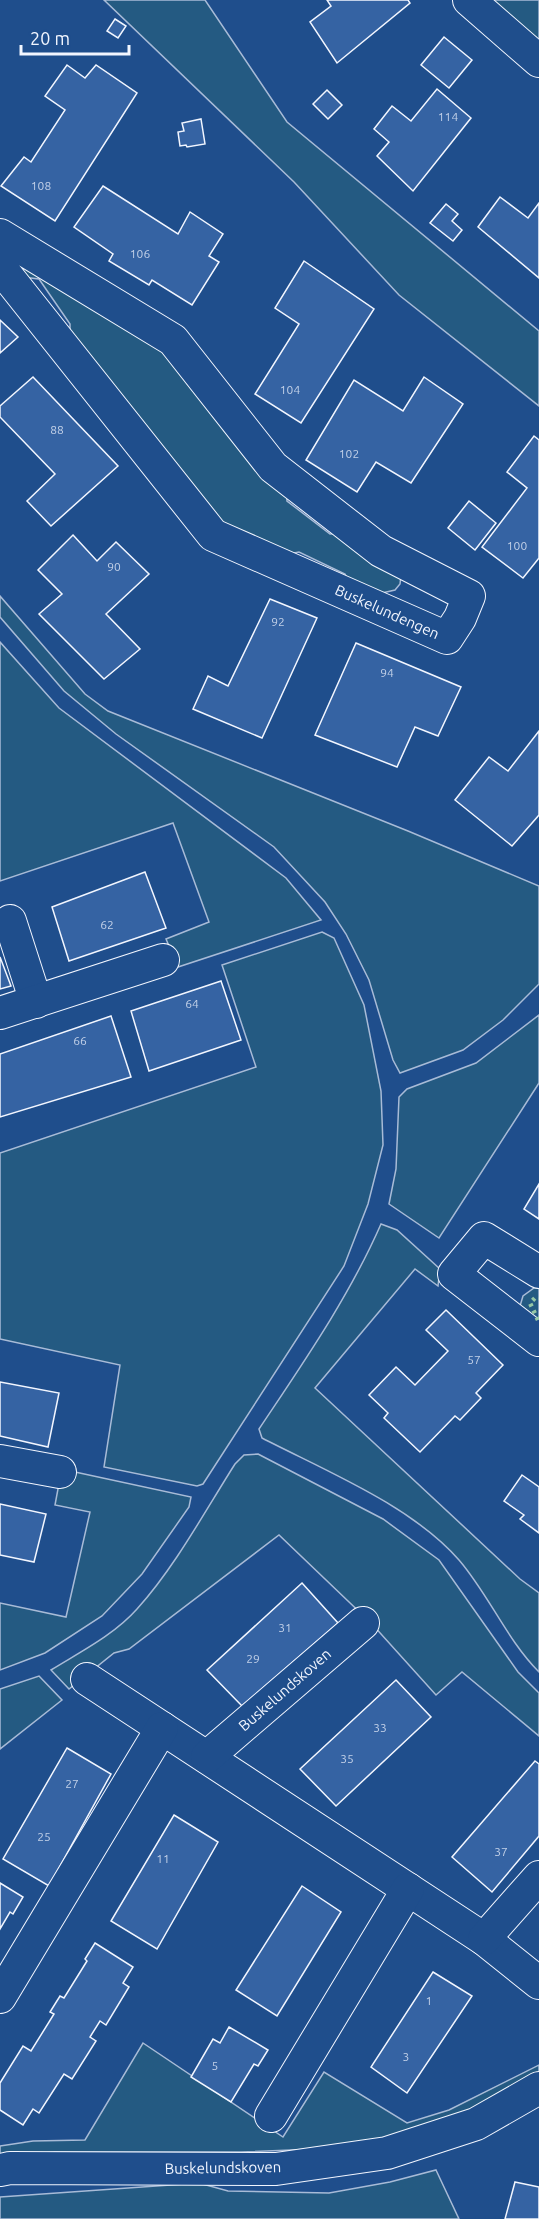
<svg xmlns="http://www.w3.org/2000/svg" width="539" height="2219" font-family="Ubuntu,sans-serif">
  <style>
    .green { fill: #245a82; stroke: #a8bbd7; stroke-width: 1.5 }
    .building { fill: #3563a3; stroke: #f2f6ff; stroke-width: 1.5 }
    .lines { fill: none; stroke-linecap: round; stroke-linejoin: round }
    .street-casing { stroke: #f2f6ff; stroke-width: 34 }
    .street { stroke: #1f4e8c; stroke-width: 32 }
    .hedge { stroke: #97c8a6; stroke-width: 4.5; stroke-dasharray: 3 4.5; stroke-linecap: butt }
    .labels { text-anchor: middle; stroke-width: 4.5; stroke-linejoin: round; paint-order: stroke }
    .number-label { font-size: 12px; fill: #c3d1e8 }
    .street-label { font-size: 15px; fill: #f2f6ff; stroke: #1f4e8c }
  </style>
  <rect width="100%" height="100%" fill="#1f4e8c"/>
  <g class="green">
    <path d="M104 0H205L287 122 539 331V406L399 295 294 182Z"/>
    <path d="M492 0H539V44Z"/>
    <path d="M19 257 146 331 286 488 287 501 330 534 345 533 401 575 400 584 395 590 382 593 351 586 345 574 299 552 278 556 224 528 70 339V324L39 279 22 277 16 265Z"/>
    <path d="M0 596 85 694 108 711 408 831 539 886V984L503 1020 463 1050 400 1073 393 1060 369 980 346 934 325 902 274 847 116 734 64 691 0 617Z"/>
    <path d="M0 642 59 708 286 878 321 920 178 967 166 939 209 922 173 823 0 881Z"/>
    <path d="M322 932 334 938 364 1005 381 1091 383 1145 368 1204 344 1266 203 1484 197 1486 104 1467 120 1365 0 1339V1153L256 1067 222 965Z"/>
    <path d="M539 1015V1083L439 1238 389 1204 396 1169 399 1097 407 1089 476 1063Z"/>
    <path d="M381 1224 397 1230 440 1269 438 1286 415 1269 315 1388 520 1579 539 1593V1672C507 1640 489 1595 459 1560 412 1506 326 1471 262 1438L259 1429C303 1363 349 1297 381 1224Z"/>
    <path d="M534 1288H539V1324L520 1306 523 1296Z"/>
    <path d="M258 1454 383 1519 439 1560 518 1672 539 1693V1736L462 1672 436 1695 372 1624 279 1535 129 1649 114 1653 69 1689 51 1670C80 1652 114 1635 137 1609 175 1567 205 1511 235 1464L244 1455Z"/>
    <path d="M75 1472 191 1497 189 1507 142 1574 102 1616 45 1653 0 1670V1603L66 1617 90 1512 55 1505 60 1478Z"/>
    <path d="M39 1676 62 1700 0 1749V1689Z"/>
    <path d="M143 2043 283 2137 324 2072 407 2123 449 2110 539 2065V2077L479 2108 402 2134 340 2148 241 2152H55L0 2157V2146L33 2141 85 2140Z"/>
    <path d="M436 2170 459 2219H0V2197L199 2183 228 2191 329 2193 390 2182Z"/>
  </g>
  <g class="building">
    <path d="M327 0H408L410 3 337 63 310 22 331 6Z"/>
    <path d="M115 19 126 26 118 38 107 31Z"/>
    <path d="M444 37 472 60 449 88 421 65Z"/>
    <path d="M67 65 85 78 96 65 137 93 55 221 1 186 24 157 31 162 65 110 45 96Z"/>
    <path d="M437 89 471 118 413 191 377 156 389 142 374 129 392 106 411 121Z"/>
    <path d="M327 90 342 105 328 119 313 104Z"/>
    <path d="M201 119 205 144 187 147 186 145 180 146 178 132 184 131 182 123Z"/>
    <path d="M103 186 178 234 190 212 223 234 209 256 219 262 192 305 152 280 149 285 109 261 113 254 74 227Z"/>
    <path d="M500 197 528 218 539 203V278L478 227Z"/>
    <path d="M446 204 458 214 452 221 462 230 453 241 430 223Z"/>
    <path d="M304 261 374 309 301 423 255 394 299 324 275 308Z"/>
    <path d="M0 320 18 337 0 353Z"/>
    <path d="M33 377 118 466 51 526 27 501 55 474 0 417V406Z"/>
    <path d="M424 377 463 404 411 483 376 462 357 492 306 460 354 380 403 411Z"/>
    <path d="M534 436 539 440V558L523 578 482 547 527 488 507 472Z"/>
    <path d="M469 501 496 523 475 550 448 528Z"/>
    <path d="M73 535 97 561 116 542 149 574 106 614 140 649 104 679 39 614 62 594 38 570Z"/>
    <path d="M270 599 317 618 262 738 193 709 208 676 228 686Z"/>
    <path d="M356 643 461 687 438 736 415 727 397 767 315 735Z"/>
    <path d="M539 731V815L512 846 455 800 489 757 508 771Z"/>
    <path d="M145 872 166 928 69 961 52 907Z"/>
    <path d="M0 957 11 986 0 989Z"/>
    <path d="M221 981 241 1040 149 1071 131 1011Z"/>
    <path d="M111 1016 131 1077 0 1117V1054Z"/>
    <path d="M539 1184V1219L524 1209Z"/>
    <path d="M446 1310 503 1365 476 1393 481 1398 460 1420 455 1416 420 1452 384 1418 388 1413 369 1395 396 1367 415 1385 448 1351 426 1330Z"/>
    <path d="M0 1382 59 1393 48 1447 0 1436Z"/>
    <path d="M522 1475 539 1487V1533L520 1519 524 1515 504 1501Z"/>
    <path d="M0 1504 46 1514 34 1562 0 1555Z"/>
    <path d="M302 1583 338 1623 242 1706 207 1670Z"/>
    <path d="M396 1680 431 1717 336 1806 300 1769Z"/>
    <path d="M67 1748 111 1774 49 1886 3 1859Z"/>
    <path d="M535 1761 539 1764V1836L492 1892 452 1857Z"/>
    <path d="M174 1815 218 1842 157 1949 111 1921Z"/>
    <path d="M0 1883 23 1897 13 1914 10 1912 0 1929Z"/>
    <path d="M302 1886 341 1912 277 2016 236 1990Z"/>
    <path d="M95 1943 133 1967 123 1983 129 1987 106 2025 100 2021 90 2037 96 2041 72 2079 64 2074 39 2113 33 2109 23 2125 0 2110V2083L23 2046 31 2051 54 2014 50 2012 60 1996 64 1998 87 1961 85 1959Z"/>
    <path d="M433 1972 472 1996 407 2093 371 2067Z"/>
    <path d="M229 2027 268 2050 258 2066 254 2064 231 2102 191 2077 213 2039 220 2043Z"/>
    <path d="M515 2182 539 2187V2219H505Z"/>
  </g>
  <g class="lines">
    <g class="street-casing">
      <g id="street">
        <path d="M469 0 539 61"/>
        <path d="M0 235 173 340 273 467 381 551 469 596 460 618 447 638 213 535 0 267"/>
        <path d="M10 921 36 1002"/>
        <path d="M0 1013 163 960"/>
        <path d="M539 1272 484 1238 454 1274 539 1340"/>
        <path d="M0 1461 60 1472"/>
        <path d="M87 1679 484 1939 539 1983"/>
        <path d="M207 1757 363 1623"/>
        <path d="M484 1939 539 1877"/>
        <path d="M0 1997 162 1728"/>
        <path d="M271 2116 408 1889"/>
        <path d="M0 2170 10 2168 276 2169 387 2153 476 2124 539 2088"/>
      </g>
    </g>
    <use href="#street" class="street"/>
    <path class="hedge" d="M538 1320 530 1303 536 1297 539 1298"/>
  </g>
  <g class="labels">
    <g class="number-label">
      <text x="448" y="121">114</text>
      <text x="41" y="190">108</text>
      <text x="140" y="258">106</text>
      <text x="290" y="394">104</text>
      <text x="57" y="434">88</text>
      <text x="349" y="458">102</text>
      <text x="517" y="550">100</text>
      <text x="114" y="571">90</text>
      <text x="278" y="626">92</text>
      <text x="387" y="677">94</text>
      <text x="107" y="929">62</text>
      <text x="192" y="1008">64</text>
      <text x="80" y="1045">66</text>
      <text x="474" y="1364">57</text>
      <text x="285" y="1632">31</text>
      <text x="253" y="1663">29</text>
      <text x="380" y="1732">33</text>
      <text x="347" y="1763">35</text>
      <text x="72" y="1788">27</text>
      <text x="44" y="1841">25</text>
      <text x="501" y="1856">37</text>
      <text x="163" y="1863">11</text>
      <text x="429" y="2005">1</text>
      <text x="406" y="2061">3</text>
      <text x="215" y="2070">5</text>
    </g>
    <g class="street-label">
      <text transform="translate(387 612) rotate(24)" y="5">Buskelundengen</text>
      <text transform="translate(285 1690) rotate(-41)" y="5">Buskelundskoven</text>
      <text transform="translate(223 2168) rotate(-1)" y="5">Buskelundskoven</text>
    </g>
  </g>
  <path d="M21 45v9h108v-9" fill="none" stroke="#f2f6ff" stroke-width="3"/>
  <text x="30" y="45" font-size="18" fill="#f2f6ff" stroke="#1f4e8c" stroke-width="4.5" paint-order="stroke">20 m</text>
</svg>
